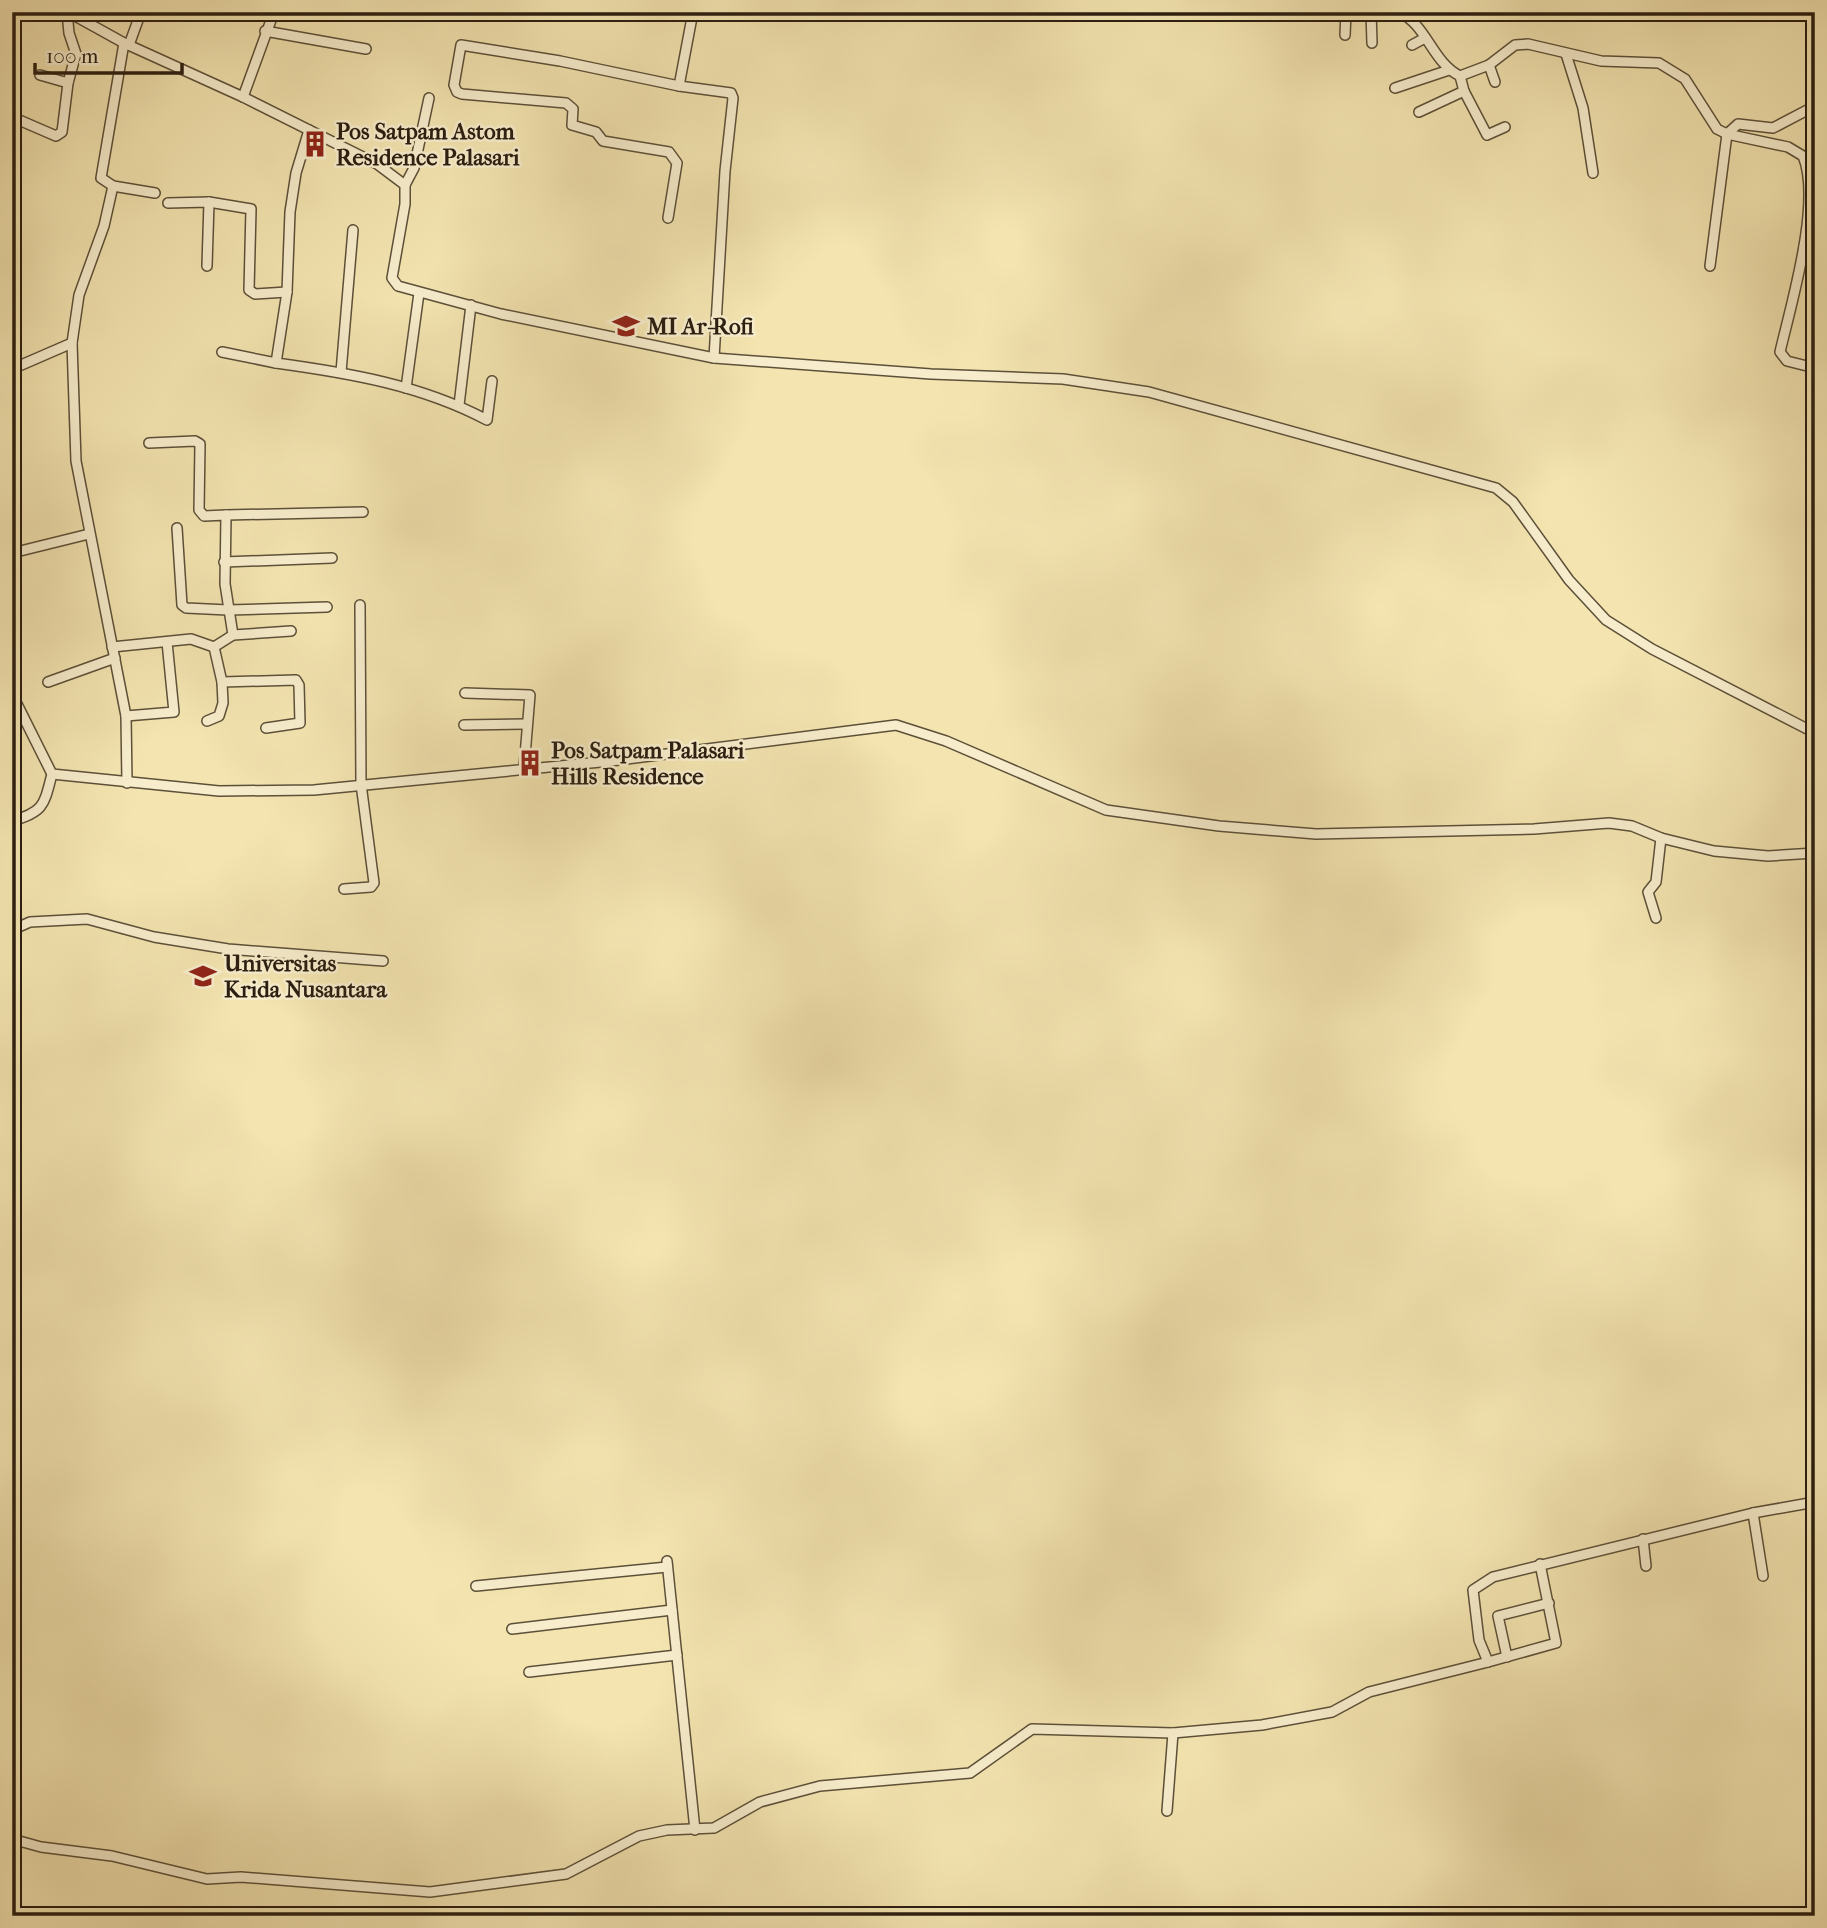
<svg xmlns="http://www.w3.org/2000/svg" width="1827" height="1928" font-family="'IM FELL French Canon',serif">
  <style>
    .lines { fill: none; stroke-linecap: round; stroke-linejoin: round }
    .minor-casing { stroke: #5d5039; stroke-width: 12 }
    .minor { stroke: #f7edcc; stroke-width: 9 }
    .labels { text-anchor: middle; stroke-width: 5; stroke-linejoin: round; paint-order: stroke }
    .poi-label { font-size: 23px; font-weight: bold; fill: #2b1e11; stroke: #f7edcc; text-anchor: start }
  </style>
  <rect width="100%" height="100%" fill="#f3e4b0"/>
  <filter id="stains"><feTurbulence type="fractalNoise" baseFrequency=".00286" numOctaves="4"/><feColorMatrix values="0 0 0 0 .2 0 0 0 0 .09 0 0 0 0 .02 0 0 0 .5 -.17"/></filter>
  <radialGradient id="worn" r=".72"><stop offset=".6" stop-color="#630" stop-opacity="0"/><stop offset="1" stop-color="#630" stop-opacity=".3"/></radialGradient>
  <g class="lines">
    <g class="minor-casing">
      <g id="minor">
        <path d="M68 12 124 43 243 97 274 12"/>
        <path d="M255 12 273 16"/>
        <path d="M693 12 679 86 731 93 733 98 725 171 714 358"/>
        <path d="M1371 12 1372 43"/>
        <path d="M1399 12C1427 25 1432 62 1460 76L1489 65 1515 45 1528 44 1601 61 1659 63 1685 79 1717 129 1727 134 1788 147 1803 156C1822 202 1791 304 1780 352L1787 361 1815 368"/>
        <path d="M265 31 366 49"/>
        <path d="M1345 35 1346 12"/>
        <path d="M124 43 101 178 113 186 155 193"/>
        <path d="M129 45 141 12"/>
        <path d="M1412 45 1425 38"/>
        <path d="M1566 54 1583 108 1593 173"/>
        <path d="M1489 65 1495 82"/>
        <path d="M40 75 68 83"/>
        <path d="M1460 76 1464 91 1487 135 1505 127"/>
        <path d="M1395 88 1449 70"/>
        <path d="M243 97 377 164 405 185V204L392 278 398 286 501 314 714 358 931 374 1063 379 1149 392 1496 488 1513 502 1569 580 1606 620 1652 649 1815 733"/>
        <path d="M1419 112 1464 91"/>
        <path d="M12 117 56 136 62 132 68 83 76 54 69 33 67 12"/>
        <path d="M309 130 296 173 290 212 287 292 276 363C349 373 421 385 487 420L492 381"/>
        <path d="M405 185 414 168 429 98"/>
        <path d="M113 186 104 226 79 295 72 343 76 461 126 716 127 783"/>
        <path d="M168 203 209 202 251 209 249 290 255 294 287 292"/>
        <path d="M668 218 677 163 669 152 603 141 596 132 572 125 573 109 566 103 462 94 457 92 454 85 461 45 560 61 679 86"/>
        <path d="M1804 247 1815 250"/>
        <path d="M207 266 209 202"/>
        <path d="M1710 266 1727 134 1738 124 1773 128 1815 106"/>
        <path d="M222 352 276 363"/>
        <path d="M12 369 72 343"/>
        <path d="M341 372 353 230"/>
        <path d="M406 388 419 293"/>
        <path d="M459 405 471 305"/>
        <path d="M149 443 195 441 200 444 199 510 204 516 226 515 225 584 233 635 214 647"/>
        <path d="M226 515 363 512"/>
        <path d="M177 528 182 605 186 608 228 610 327 607"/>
        <path d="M12 553 89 534"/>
        <path d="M224 562 332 558"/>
        <path d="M233 635 291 631"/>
        <path d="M112 647 191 639 214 647 222 682 223 703 219 716 207 721"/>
        <path d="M48 682 115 658"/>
        <path d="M222 682 296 680 299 685 300 723 266 728"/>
        <path d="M465 693 530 695 524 768"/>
        <path d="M12 694 52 774 219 791 314 790 611 761 896 725 946 741 1106 810 1219 826 1316 834 1534 829 1609 823 1632 826 1661 838 1714 851 1768 856 1815 853"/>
        <path d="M126 716 174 712 167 642"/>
        <path d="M464 725 527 724"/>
        <path d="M12 821C44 812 44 805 52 774"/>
        <path d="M344 889 371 887 374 883 361 784 360 605"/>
        <path d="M1656 918 1648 892 1656 882 1661 838"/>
        <path d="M12 930 30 922 87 919 154 937 228 949 383 961"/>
        <path d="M1753 1513 1763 1576"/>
        <path d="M1643 1539 1646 1566"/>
        <path d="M667 1561 695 1830"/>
        <path d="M476 1586 667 1567"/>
        <path d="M512 1629 672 1610"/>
        <path d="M1507 1657 1498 1616 1549 1603"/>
        <path d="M1488 1662 1556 1643 1540 1564"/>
        <path d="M529 1672 677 1655"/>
        <path d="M1167 1811 1173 1733"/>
        <path d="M12 1839 41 1847 112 1856 207 1879 241 1877 430 1892 566 1874 639 1836 667 1830 714 1828 760 1802 820 1786 970 1773 1032 1729 1173 1733 1262 1725 1332 1712 1369 1692 1488 1662 1479 1640 1473 1590 1493 1577 1753 1513 1815 1502"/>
      </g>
    </g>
    <use href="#minor" class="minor"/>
  </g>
  <defs>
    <g id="building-bare" transform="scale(2.1)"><path d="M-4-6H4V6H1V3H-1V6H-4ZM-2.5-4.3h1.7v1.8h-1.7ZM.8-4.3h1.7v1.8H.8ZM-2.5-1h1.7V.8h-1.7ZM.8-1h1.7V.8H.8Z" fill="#8f2418" stroke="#f7edcc" stroke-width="2.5" paint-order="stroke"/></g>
    <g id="school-bare" transform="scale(2.1)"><path d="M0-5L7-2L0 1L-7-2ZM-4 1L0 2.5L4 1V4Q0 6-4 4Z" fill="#8f2418" stroke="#f7edcc" stroke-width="2.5" paint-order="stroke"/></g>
    <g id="university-bare" transform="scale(2.1)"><path d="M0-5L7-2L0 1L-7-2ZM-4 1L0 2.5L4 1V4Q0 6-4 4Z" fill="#8f2418" stroke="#f7edcc" stroke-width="2.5" paint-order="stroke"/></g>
  </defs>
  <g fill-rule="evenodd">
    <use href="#building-bare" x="315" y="144"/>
    <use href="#school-bare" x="626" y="326"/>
    <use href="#building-bare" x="530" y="763"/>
    <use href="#university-bare" x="203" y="976"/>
  </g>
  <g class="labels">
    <g class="poi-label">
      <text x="336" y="139">Pos Satpam Astom<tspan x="336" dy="26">Residence Palasari</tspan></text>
      <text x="647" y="334">MI Ar-Rofi</text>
      <text x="551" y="758">Pos Satpam Palasari<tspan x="551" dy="26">Hills Residence</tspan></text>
      <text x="224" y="971">Universitas<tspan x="224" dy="26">Krida Nusantara</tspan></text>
    </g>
  </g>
  <rect width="1827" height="1928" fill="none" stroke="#f3e4b0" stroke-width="42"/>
  <rect x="14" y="14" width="1799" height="1900" fill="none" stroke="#2b1e11" stroke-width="3.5"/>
  <rect x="21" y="21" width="1785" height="1886" fill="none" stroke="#2b1e11" stroke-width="2"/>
  <path d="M35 63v10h147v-10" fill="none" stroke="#2b1e11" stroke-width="3.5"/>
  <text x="46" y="63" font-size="21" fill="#2b1e11" stroke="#f7edcc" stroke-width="5" paint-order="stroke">100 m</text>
  <rect width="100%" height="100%" filter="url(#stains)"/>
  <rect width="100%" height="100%" fill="url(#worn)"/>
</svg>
